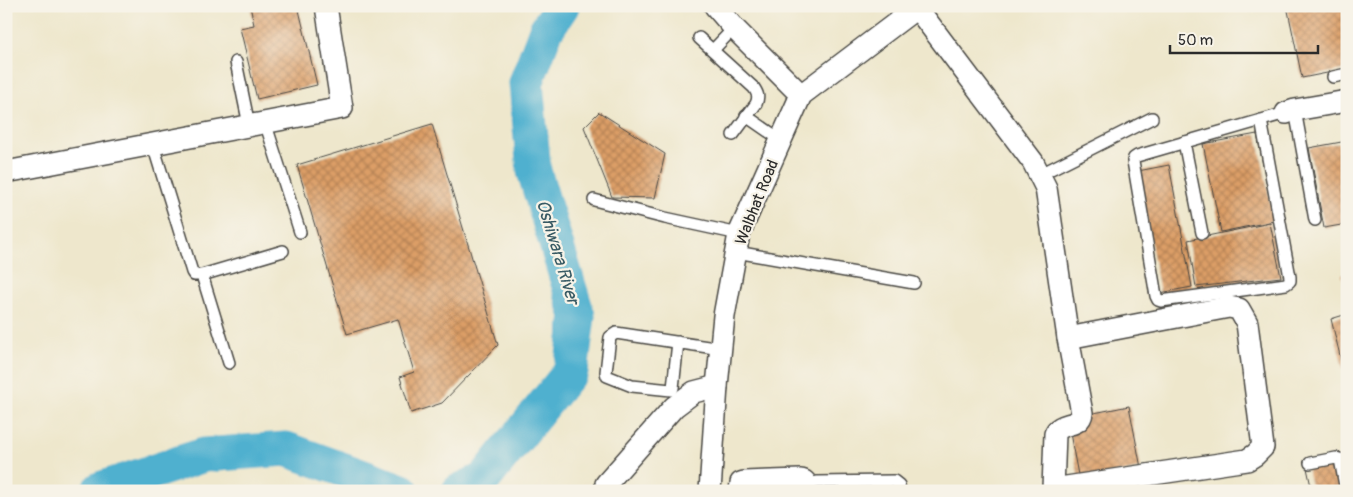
<svg xmlns="http://www.w3.org/2000/svg" width="1353" height="497" font-family="Pangolin,sans-serif">
  <style>
    .lines { fill: none; stroke-linecap: round; stroke-linejoin: round }
    .river { stroke: #50b0cf; stroke-width: 35 }
    .building { fill: url(#building-cross-hatch) }
    .lane-casing { stroke: #484743; stroke-width: 14 }
    .street-casing { stroke: #484743; stroke-width: 24 }
    .lane { stroke: #fff; stroke-width: 11 }
    .street { stroke: #fff; stroke-width: 21 }
    .labels { text-anchor: middle; stroke-width: 4.5; stroke-linejoin: round; paint-order: stroke }
    .street-label { font-size: 16px; fill: #2b2b2b; stroke: #f7f3e8 }
    .water-label { font-size: 18px; font-style: italic; fill: #385a64; stroke: #f7f3e8 }
  </style>
  <defs>
    <pattern id="building-cross-hatch" width="8" height="8" patternUnits="userSpaceOnUse" patternTransform="scale(1.25)"><rect width="8" height="8" fill="#dc9e66"/><path d="M0 0l8 8M0 8l8-8" fill="none" stroke="#b38154"/></pattern>
  </defs>
  <rect width="100%" height="100%" fill="#f7f3e8"/>
  <filter id="ink" filterUnits="userSpaceOnUse"><feTurbulence type="fractalNoise" baseFrequency=".02" numOctaves="2"/><feDisplacementMap in="SourceGraphic" scale="10" xChannelSelector="R" yChannelSelector="G"/><feConvolveMatrix kernelMatrix="1 2 1 2 8 2 1 2 1" color-interpolation-filters="sRGB"/></filter>
  <filter id="wash" filterUnits="userSpaceOnUse"><feTurbulence type="fractalNoise" baseFrequency=".0096" numOctaves="4" result="noise"/><feDisplacementMap in="SourceGraphic" scale="20" xChannelSelector="R" yChannelSelector="G"/><feGaussianBlur stdDeviation="1.12" result="paint"/><feColorMatrix in="noise" values="0 0 0 0 0 0 0 0 0 0 0 0 0 0 0 0 0 1.4 0 .05"/><feComposite in="paint" operator="in"/></filter>
  <g filter="url(#wash)">
    <rect width="100%" height="100%" fill="#eee7cc"/>
    <g class="lines">
      <g class="river">
        <path d="M98 491 100 489 204 455 286 449 402 491"/>
        <path d="M459 491 484 479 571 371 578 316 534 171 526 83 546 30 562 6"/>
      </g>
    </g>
    <g id="blocks">
      <g class="building">
        <path d="M250 6H298L317 85 257 99 240 28 254 25Z"/>
        <path d="M1287 6H1347V69L1302 78Z"/>
        <path d="M599 112 665 154 655 198 612 197 584 127Z"/>
        <path d="M432 124 498 345 442 403 411 413 400 377 414 372 398 319 347 334 297 165Z"/>
        <path d="M1257 134 1274 221 1221 232 1203 144Z"/>
        <path d="M1347 141V224L1324 228 1309 148Z"/>
        <path d="M1169 165 1192 287 1160 293 1138 171Z"/>
        <path d="M1270 223 1281 277 1196 287 1188 240Z"/>
        <path d="M1347 274V292H1346L1342 275Z"/>
        <path d="M1347 314V380H1346L1331 319Z"/>
        <path d="M1129 406 1141 468 1079 480 1069 428 1084 415Z"/>
        <path d="M1337 462 1343 491H1312L1307 468Z"/>
      </g>
    </g>
  </g>
  <g filter="url(#ink)">
    <use href="#blocks" fill-opacity="0" stroke="#484743" stroke-width="1"/>
    <g class="lines">
      <g class="lane-casing">
        <g id="lane">
          <path d="M699 38 754 88C758 94 759 97 756 104L733 135"/>
          <path d="M713 50 734 28"/>
          <path d="M236 62 249 125"/>
          <path d="M1333 77 1347 74"/>
          <path d="M1295 110 1315 220"/>
          <path d="M746 116 781 140"/>
          <path d="M1261 120 1290 277V281L1286 284 1161 301 1158 300 1156 296 1133 161 1134 158 1137 156 1286 113"/>
          <path d="M265 122 300 232"/>
          <path d="M1184 142 1202 233"/>
          <path d="M153 145 192 272 194 275H202L283 251"/>
          <path d="M1039 175 1152 118"/>
          <path d="M594 200 665 218 739 234"/>
          <path d="M736 252 914 283"/>
          <path d="M202 275 229 363"/>
          <path d="M678 342 673 388 671 390 632 386 607 376 606 372 610 337 616 333 721 349"/>
          <path d="M1310 463 1336 458 1340 459 1346 491"/>
          <path d="M817 482 894 481 899 485 900 491"/>
        </g>
      </g>
      <g class="street-casing">
        <g id="street">
          <path d="M715 6 734 28 801 95"/>
          <path d="M917 8 1033 162 1046 188 1068 338 1082 413C1080 428 1060 421 1055 434L1053 489"/>
          <path d="M1286 113 1295 110 1347 101"/>
          <path d="M6 172 342 108 326 6"/>
          <path d="M606 484 674 407 694 392 717 386"/>
          <path d="M710 491 717 386 724 316 739 234 801 95 919 6"/>
          <path d="M740 491 741 483 744 482 801 480 804 481 806 483V491"/>
          <path d="M1053 491V489L1247 460 1255 455 1263 447 1247 323 1239 309 1229 307 1068 338"/>
        </g>
      </g>
      <use href="#lane" class="lane"/>
      <use href="#street" class="street"/>
    </g>
  </g>
  <g class="labels">
    <g class="street-label">
      <text transform="translate(756 202) rotate(-68)" y="6">Walbhat Road</text>
    </g>
    <g class="water-label">
      <text transform="translate(558 252) rotate(73)" y="6">Oshiwara River</text>
    </g>
  </g>
  <rect width="1353" height="497" fill="none" stroke="#f7f3e8" stroke-width="25"/>
  <path d="M1170 45v8h148v-8" fill="none" stroke="#2b2b2b" stroke-width="2.5"/>
  <text x="1178" y="45" font-size="15" fill="#2b2b2b" stroke="#f7f3e8" stroke-width="4" paint-order="stroke">50 m</text>
</svg>
